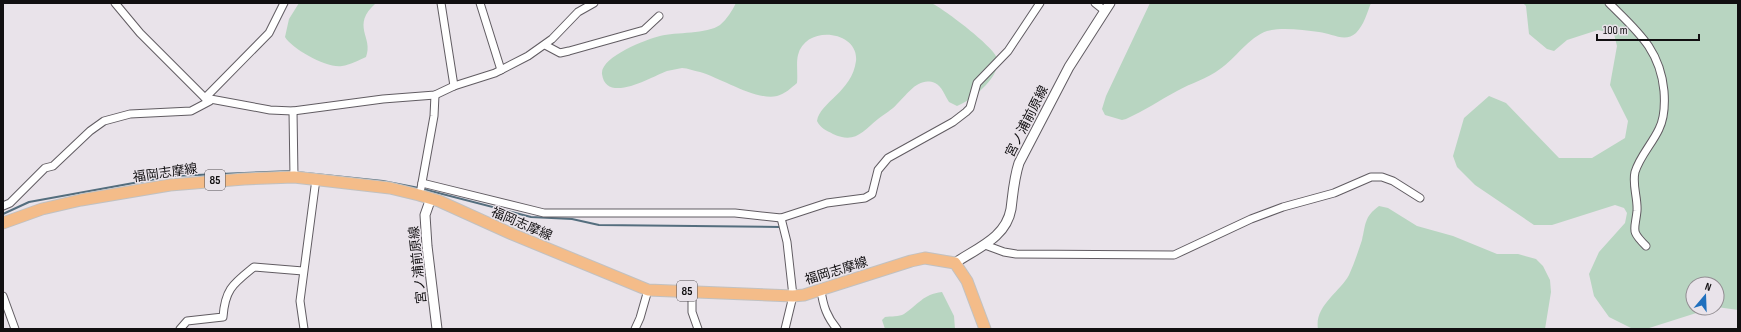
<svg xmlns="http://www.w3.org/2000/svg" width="1741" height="332" font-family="'Sofia Sans Condensed','Noto Sans JP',sans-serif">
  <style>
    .green { fill: #b8d5c1 }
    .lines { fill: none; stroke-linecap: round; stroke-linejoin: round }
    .stream { stroke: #546e7e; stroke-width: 2 }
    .street-casing { stroke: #615c62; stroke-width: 9 }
    .secondary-casing { stroke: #615c62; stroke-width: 11 }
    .primary-casing { stroke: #c1c1c1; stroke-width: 13 }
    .street { stroke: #fff; stroke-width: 7 }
    .secondary { stroke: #fff; stroke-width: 9 }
    .primary { stroke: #f4bc89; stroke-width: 11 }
    .labels { text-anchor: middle; stroke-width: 3; stroke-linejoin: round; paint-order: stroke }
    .shield { fill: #e9e3ea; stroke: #524f52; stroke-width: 1 }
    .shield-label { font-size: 12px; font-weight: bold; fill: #110f11 }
    .street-label { font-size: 13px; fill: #110f11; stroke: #e9e3ea }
  </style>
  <rect width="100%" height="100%" fill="#e9e3ea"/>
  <g class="green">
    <path d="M299 3H376C350 26 374 37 366 57 359 60 350 65 342 66 328 69 292 49 285 37L289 19Z"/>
    <path d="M736 3C787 3 839 3 891 3 900 3 925 0 933 4 944 9 994 47 997 58 1002 76 972 100 957 106L949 102C945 96 942 86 935 83 918 76 907 95 897 104 892 110 884 114 878 119 862 132 855 144 833 134 826 130 821 129 817 121 820 102 852 92 856 61 859 31 806 24 798 55 796 63 798 74 797 83 791 88 785 94 777 96 756 101 721 78 700 72 694 71 688 68 682 68 677 69 672 70 667 71 653 76 606 105 602 74 600 57 647 39 660 36 676 32 707 34 720 25 727 19 732 11 736 3Z"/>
    <path d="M1150 3H1371C1367 13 1364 25 1356 33 1345 43 1331 33 1319 32 1303 30 1282 27 1267 31 1249 37 1235 59 1220 69 1207 79 1191 83 1177 91 1160 100 1144 111 1126 119L1122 120 1105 115 1102 109 1106 96Z"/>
    <path d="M1523 3H1738V310L1717 307V284H1693V308H1712L1646 329H1633L1609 317 1594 296 1589 274 1599 252 1625 223 1627 213 1624 208 1615 205 1552 225H1534L1475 185 1457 167 1453 156 1464 118 1489 96 1506 103 1559 158H1592L1625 138 1628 121 1610 85 1617 46 1614 34 1598 30 1567 40 1554 51 1547 49 1529 34 1526 6Z"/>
    <path d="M1379 206 1388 208 1417 226 1453 236 1497 254H1518L1536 259 1543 266 1550 280 1551 292 1545 329H1318C1314 306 1340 292 1349 275 1354 264 1358 252 1362 240 1366 224 1364 217 1379 206Z"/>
    <path d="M942 292 954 316 955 329H885L882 320 885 317C891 316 899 317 904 314 918 305 923 294 942 292Z"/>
  </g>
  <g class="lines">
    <g class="stream">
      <path d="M296 172 383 181 419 188"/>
      <path d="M423 189 531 217 572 219 599 225 780 227"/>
      <path d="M3 214 29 202 172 176 292 171"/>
    </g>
    <g class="street-casing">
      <g id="street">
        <path d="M115 3 140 33 205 98 270 110 293 111 383 99 435 95 454 86 495 73 528 56 552 39 578 12 594 3"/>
        <path d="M441 3 454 86"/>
        <path d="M480 3 501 70"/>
        <path d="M1095 3 1105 11"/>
        <path d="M1609 3C1637 31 1660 49 1664 91 1665 104 1665 117 1659 129 1652 144 1640 156 1635 172 1632 185 1638 198 1637 211 1635 231 1630 230 1646 246"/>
        <path d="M545 45 560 53 569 51 644 30 659 16"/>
        <path d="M205 98 269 33 284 3"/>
        <path d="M293 111 294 177"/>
        <path d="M422 183 544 213H735L781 218 827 203 865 198 872 194 878 170 888 158 953 122 966 112 970 108 977 83 1008 51 1040 3"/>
        <path d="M421 188 434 116 435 95"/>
        <path d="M3 206 10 203 45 168 53 166 90 131 104 121 130 114 191 111 210 101"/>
        <path d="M781 218 787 242 793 296 785 329"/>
        <path d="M985 245 1004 252 1016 254 1174 255 1251 219 1283 207 1334 193 1371 177H1382L1393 181 1420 198"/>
        <path d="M821 290C823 306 827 317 837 329"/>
        <path d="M692 291V312L698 329"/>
        <path d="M3 296 15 329"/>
        <path d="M180 329 187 321 223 317C225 289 233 284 254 267L303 271"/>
        <path d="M304 329 300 301 316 179"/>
        <path d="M635 329 640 318 648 290"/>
      </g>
    </g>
    <g class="secondary-casing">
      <g id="secondary">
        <path d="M431 198 425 215 427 246 437 329"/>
        <path d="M955 263C977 248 1006 238 1011 209 1013 193 1014 178 1019 163L1069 67 1110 3"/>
      </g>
    </g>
    <g class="primary-casing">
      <path id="primary" d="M3 223 42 209 81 200 170 185 244 179 294 177 390 188 419 195 439 201 512 234 648 290 793 296 804 295 911 261 925 258 955 263 967 281 985 329"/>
    </g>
    <use href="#street" class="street"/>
    <use href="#secondary" class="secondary"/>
    <use href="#primary" class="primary"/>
  </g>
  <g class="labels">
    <g class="shield">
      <rect x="205" y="170" width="20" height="20" rx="3"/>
      <rect x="677" y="281" width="20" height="20" rx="3"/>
    </g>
    <g class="shield-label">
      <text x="215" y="184">85</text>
      <text x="687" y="295">85</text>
    </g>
    <g class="street-label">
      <text transform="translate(1026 121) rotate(-63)" y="5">宮ノ浦前原線</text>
      <text transform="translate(165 172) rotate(-8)" y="5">福岡志摩線</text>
      <text transform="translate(522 223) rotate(23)" y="5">福岡志摩線</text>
      <text transform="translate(417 265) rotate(-96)" y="5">宮ノ浦前原線</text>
      <text transform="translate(836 270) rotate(-17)" y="5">福岡志摩線</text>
    </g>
  </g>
  <rect width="1741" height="332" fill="none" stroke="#110f11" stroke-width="8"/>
  <g transform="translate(1705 296) rotate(19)"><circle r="19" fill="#e9e3ea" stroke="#938e93"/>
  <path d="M0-3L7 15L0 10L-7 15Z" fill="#2070be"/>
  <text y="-6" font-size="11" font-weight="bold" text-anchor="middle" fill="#110f11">N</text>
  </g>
  <path d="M1597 34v6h102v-6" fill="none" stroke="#110f11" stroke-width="2"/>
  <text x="1603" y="34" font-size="12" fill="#110f11" stroke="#e9e3ea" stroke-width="3" paint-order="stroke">100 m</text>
</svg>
